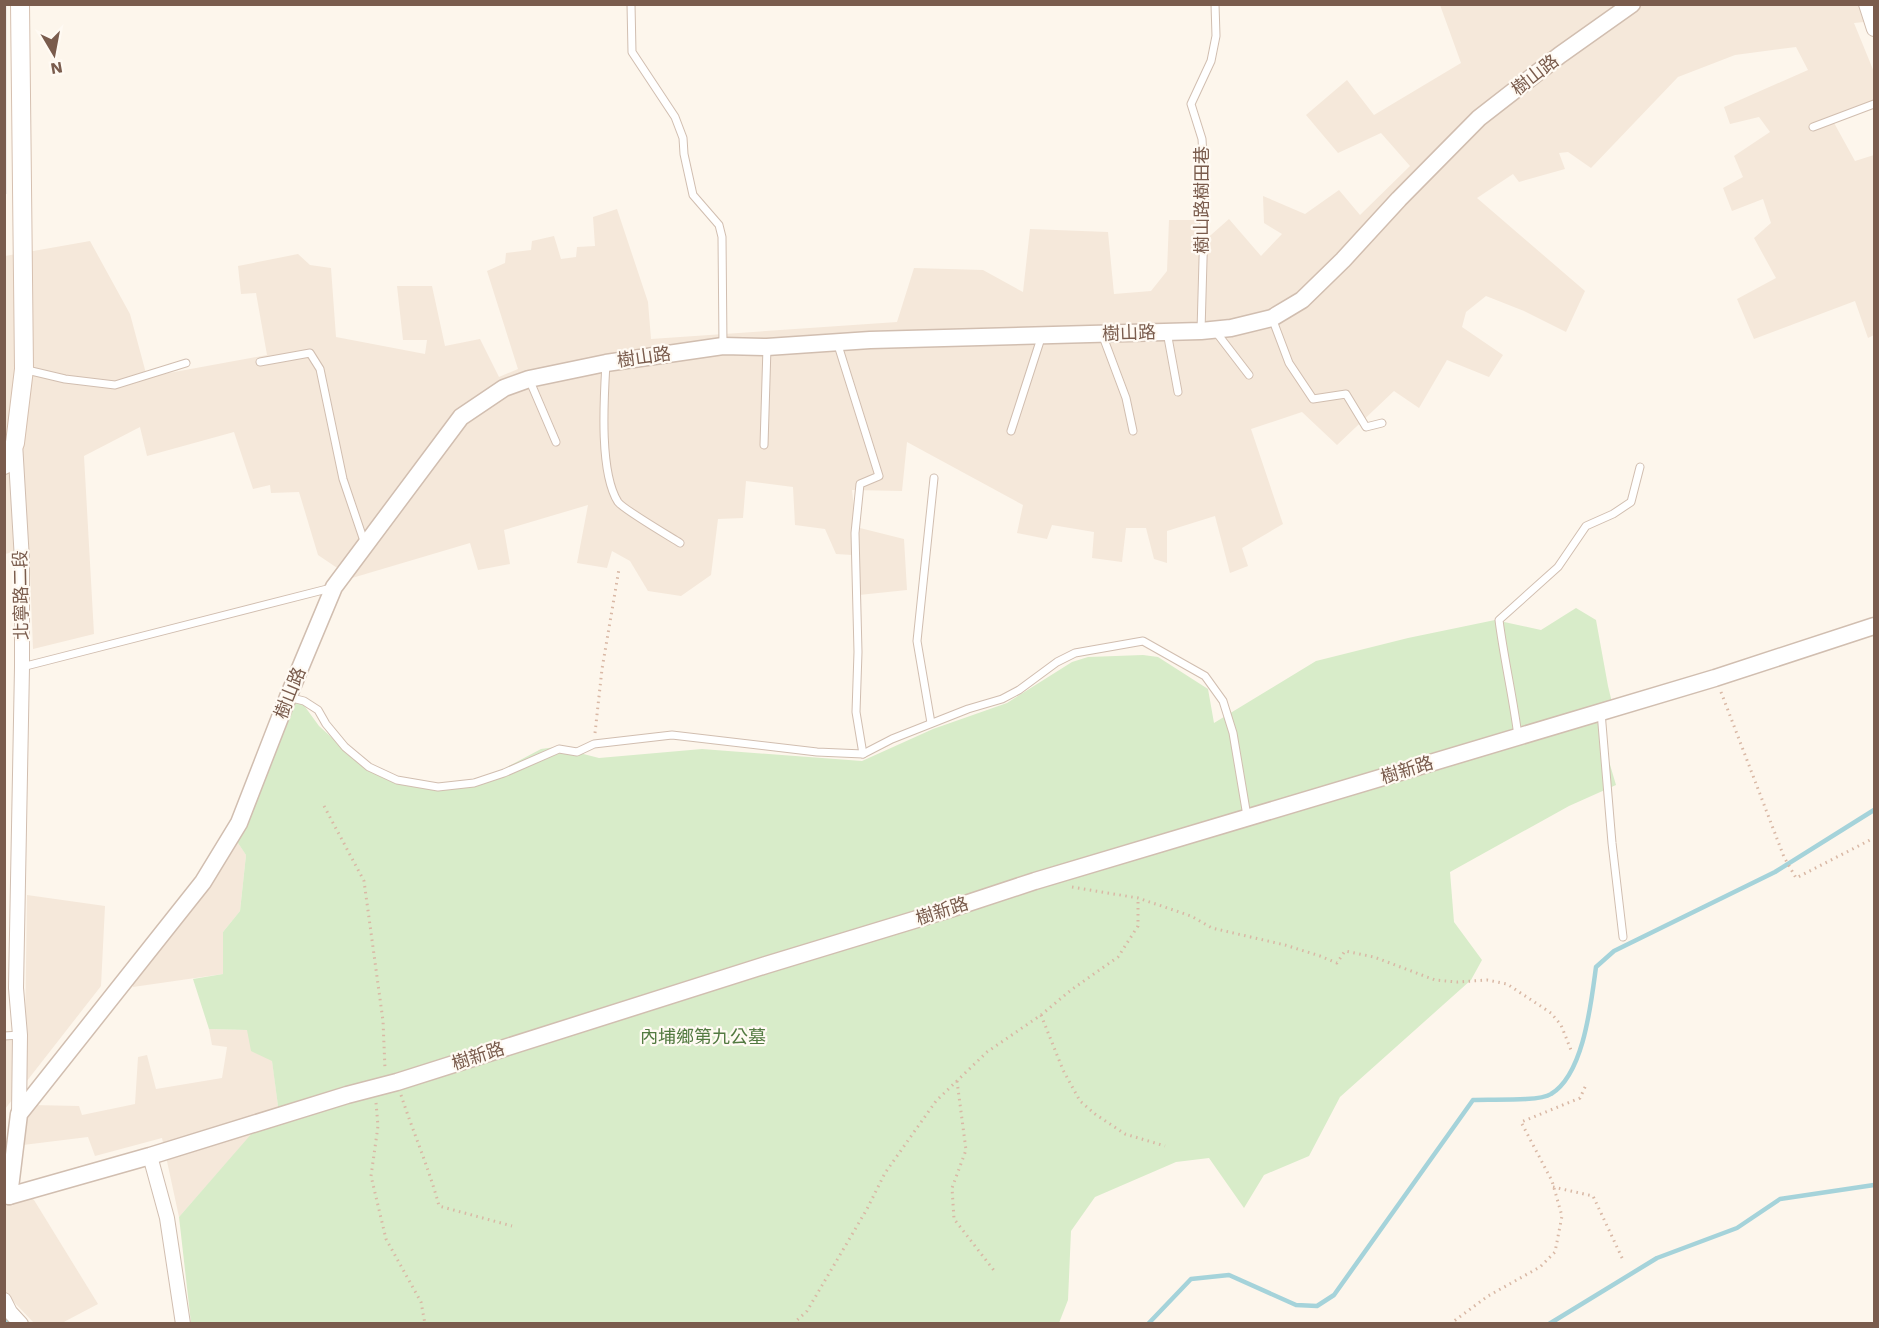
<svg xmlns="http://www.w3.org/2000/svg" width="1879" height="1328" font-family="'Work Sans','Noto Sans TC',sans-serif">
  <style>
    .residential { fill: #f5e8da }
    .industrial { fill: #efe9e4 }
    .green { fill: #d8ecc9 }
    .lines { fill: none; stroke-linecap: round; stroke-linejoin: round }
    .stream { stroke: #a5d3da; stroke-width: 4.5 }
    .service-casing { stroke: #d1beb0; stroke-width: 9 }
    .minor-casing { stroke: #d1beb0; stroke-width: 16 }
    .tertiary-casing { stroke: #d1beb0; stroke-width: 19 }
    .secondary-casing { stroke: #d6c0b0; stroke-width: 20 }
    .path { stroke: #d9b8a5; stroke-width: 3; stroke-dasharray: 1.5 4.5; stroke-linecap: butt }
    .service { stroke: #fff; stroke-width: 7 }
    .minor { stroke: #fff; stroke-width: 14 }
    .tertiary { stroke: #fff; stroke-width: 16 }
    .secondary { stroke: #fff; stroke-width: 18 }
    .labels { text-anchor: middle; stroke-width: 4.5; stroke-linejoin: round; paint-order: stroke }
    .street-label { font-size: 18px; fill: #7a5c4d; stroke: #fffaf3 }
    .park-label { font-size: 18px; fill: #537a41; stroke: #fffaf3 }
  </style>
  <rect width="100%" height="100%" fill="#fdf6ec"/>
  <g class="residential">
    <path d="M1440 5H1874V21L1854 23 1874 72V104L1833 121 1855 161 1874 155V335L1868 338 1855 301 1754 339 1737 299 1776 278 1754 238 1771 223 1763 199 1732 211 1723 188 1743 177 1734 156 1770 132 1759 117 1730 124 1724 107 1808 70 1796 47 1735 55 1678 77 1591 168 1568 152 1559 153 1565 169 1519 182 1513 174 1477 198 1585 291 1566 332 1524 311 1486 296 1466 312 1462 327 1503 355 1489 377 1447 360 1419 408 1394 391 1337 445 1302 412 1251 429 1283 524 1242 548 1248 566 1230 573 1215 516 1167 531V563L1154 559 1146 528H1126L1122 562 1092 558 1094 532 1052 525 1047 539 1017 533 1023 505 907 442 902 491 852 490 856 527 904 539 907 590 859 595 852 555 836 554 825 529 795 525 793 487 746 481 743 518 718 519 711 575 681 596 648 591 630 561 612 551 607 568 577 563 588 505 504 530 510 564 478 570 470 543 352 578 318 555 299 492 271 493 270 485 253 489 234 432 147 456 140 427 84 456 94 634 33 649 29 548 5 554V256L90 241 130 314 147 377 267 355 256 293 241 294 238 266 298 254 310 265 331 268 336 337 425 354 427 340H403L397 286H432L445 346 480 339 499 377 518 369 487 271 505 263 506 253 531 250 532 241 554 236 561 259 576 257 577 247 595 246 593 217 617 209 648 302 651 339 897 322 914 268 983 270 1023 292 1030 229 1108 232 1114 294 1151 291 1167 271 1169 220H1202L1203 242 1229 219 1261 256 1282 234 1264 223 1263 196 1305 214 1339 190 1360 215 1410 166 1381 133 1338 153 1306 115 1347 80 1374 115 1461 63Z"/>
    <path d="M234 837 246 855 240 911 223 932V974L133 987 129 970Z"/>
    <path d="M27 895 105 906 101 986 5 1109V1114V1034L25 1033Z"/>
    <path d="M209 1029 248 1030 272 1060 280 1121 253 1133 179 1217 162 1138 95 1156 88 1137 23 1145V1116L32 1105 79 1106 82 1115 135 1104 138 1057 147 1055 156 1089 222 1078 227 1047 212 1045Z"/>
    <path d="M4 1172 34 1200 98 1304 60 1324 34 1323 13 1301 5 1308Z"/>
  </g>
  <path class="industrial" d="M7 5V194H5L4 5Z"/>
  <path class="green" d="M1576 608 1596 620 1608 686 1615 715 1597 721 1616 785 1569 806 1450 872 1454 922 1482 960 1471 980 1340 1097 1309 1156 1264 1175 1244 1208 1209 1158 1176 1162 1095 1197 1071 1231 1068 1300 1059 1323H191L179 1217 253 1132 280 1121 272 1061 251 1051 247 1030 209 1029 193 979 223 974V932L240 911 246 855 234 837 294 701 303 704 319 726 360 763 403 779 441 784H475L541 749 556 747 599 758 702 749 862 761 933 729 1007 703 1072 662 1088 657 1143 655 1158 657 1208 689 1214 723 1316 661 1408 638 1495 620 1541 630Z"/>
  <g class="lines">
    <g class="stream">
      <path d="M4 1316 11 1324"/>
      <path d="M1148 1324 1191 1279 1229 1275 1296 1305 1317 1306 1334 1295 1473 1100C1489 1099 1539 1102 1551 1094 1584 1074 1591 1003 1596 967L1614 951 1775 872 1874 810"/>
      <path d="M1549 1324 1657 1258 1737 1228 1780 1199 1874 1185"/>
    </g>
    <g class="service-casing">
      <g id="service">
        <path d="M631 4 632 52 675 117 683 138 684 154 693 195 719 225 722 237 723 345"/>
        <path d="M1813 127 1874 104"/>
        <path d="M1272 318 1289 363 1313 399 1346 394 1366 427 1382 423"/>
        <path d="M1201 331 1205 189 1202 139 1191 104 1211 61 1216 36 1215 4"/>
        <path d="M1167 332 1178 392"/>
        <path d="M1216 332 1249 375"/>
        <path d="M1102 334 1126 398 1133 431"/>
        <path d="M837 342 879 476 860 484 855 533 858 652 856 712 863 754"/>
        <path d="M260 362 310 353 320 369 343 479 365 544"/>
        <path d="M606 363C604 398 599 472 618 502 623 509 669 536 680 543"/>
        <path d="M27 370 65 379 115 385 186 363"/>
        <path d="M529 379 556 442"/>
        <path d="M1011 431 1042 335"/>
        <path d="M764 445 767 347"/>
        <path d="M22 667 331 588"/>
        <path d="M288 697 304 701 318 710 326 724 345 747 369 767 397 780 438 787 474 783 504 773 559 749 577 752 594 744 672 735 817 752 863 754 892 739 968 709 1002 699 1019 690 1057 662 1075 653 1143 641 1205 676 1223 701 1233 733 1247 816"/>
        <path d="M1601 712 1612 843 1623 937"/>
        <path d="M931 723 917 641 934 478"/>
        <path d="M1518 736C1513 697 1504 659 1499 620L1558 567 1586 526 1613 514 1631 502 1640 467"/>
        <path d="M4 1036 20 1035"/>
      </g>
    </g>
    <g class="minor-casing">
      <g id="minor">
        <path d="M1866 4 1874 29"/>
        <path d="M15 443 22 560V667L16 988 20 1035 19 1114"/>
        <path d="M150 1156 167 1218 183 1324"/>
        <path d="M4 1300 10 1312 21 1324"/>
      </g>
    </g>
    <g class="tertiary-casing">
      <g id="tertiary">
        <path d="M9 1196 19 1114 203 882 239 823 288 697 334 587 461 417 504 388 529 379 606 363 723 346 767 347 870 340 1201 331 1231 328 1272 318 1302 300 1343 260 1399 199 1479 118 1560 55 1632 4"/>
        <path d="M9 1196 150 1156 347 1095 397 1082 766 965 950 909 1035 881 1715 678 1874 626"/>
      </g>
    </g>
    <g class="secondary-casing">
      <path id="secondary" d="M4 465 15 443 24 369 20 4"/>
    </g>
    <g class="path">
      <path d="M1721 692 1784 857 1796 878 1874 838"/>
      <path d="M595 733 602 669 619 569"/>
      <path d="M324 806 364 881 383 1021 385 1069"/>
      <path d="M1072 887 1138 898 1191 916 1212 928 1285 945 1320 956 1337 963 1345 951 1374 957 1435 980 1457 982 1487 980 1507 984 1551 1013 1561 1025 1571 1050"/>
      <path d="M1041 1015 1063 1070 1080 1101 1095 1114 1125 1134 1165 1146"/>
      <path d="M957 1081 966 1150 952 1188 954 1219 996 1273"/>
      <path d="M401 1095C413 1132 429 1168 439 1206L512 1226"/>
      <path d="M376 1103 378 1126 371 1176 386 1239 421 1302 425 1324"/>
      <path d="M1553 1187 1593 1196 1624 1262"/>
      <path d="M793 1324 807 1311 867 1209 885 1173 936 1101 987 1052 1041 1015 1071 990 1118 957 1138 926V898"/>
      <path d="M1450 1324 1488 1296 1540 1267 1555 1252 1562 1216 1552 1181 1521 1122 1580 1098 1586 1085"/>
    </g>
    <use href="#service" class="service"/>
    <use href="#minor" class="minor"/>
    <use href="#tertiary" class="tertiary"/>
    <use href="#secondary" class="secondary"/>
  </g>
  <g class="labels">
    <g class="street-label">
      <text transform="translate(1535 75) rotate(-38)" y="6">樹山路</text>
      <text transform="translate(1202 200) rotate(-90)" y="6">樹山路樹田巷</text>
      <text transform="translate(1129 333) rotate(-2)" y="6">樹山路</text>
      <text transform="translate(644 357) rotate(-8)" y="6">樹山路</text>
      <text transform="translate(21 595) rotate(-91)" y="6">北寧路二段</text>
      <text transform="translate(290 693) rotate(-68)" y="6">樹山路</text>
      <text transform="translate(1407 770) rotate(-17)" y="6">樹新路</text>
      <text transform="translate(942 911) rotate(-18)" y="6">樹新路</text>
      <text transform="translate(478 1056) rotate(-18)" y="6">樹新路</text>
    </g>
    <g class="park-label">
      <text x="703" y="1043">內埔鄉第九公墓</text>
    </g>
  </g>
  <rect width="1879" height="1328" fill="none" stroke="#7a5c4d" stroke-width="12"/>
  <g transform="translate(54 54) rotate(170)" stroke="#fffaf3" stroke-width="4.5" paint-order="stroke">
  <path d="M0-4.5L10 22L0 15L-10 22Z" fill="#7a5c4d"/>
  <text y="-9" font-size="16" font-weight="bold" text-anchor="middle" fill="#7a5c4d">N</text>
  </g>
</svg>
